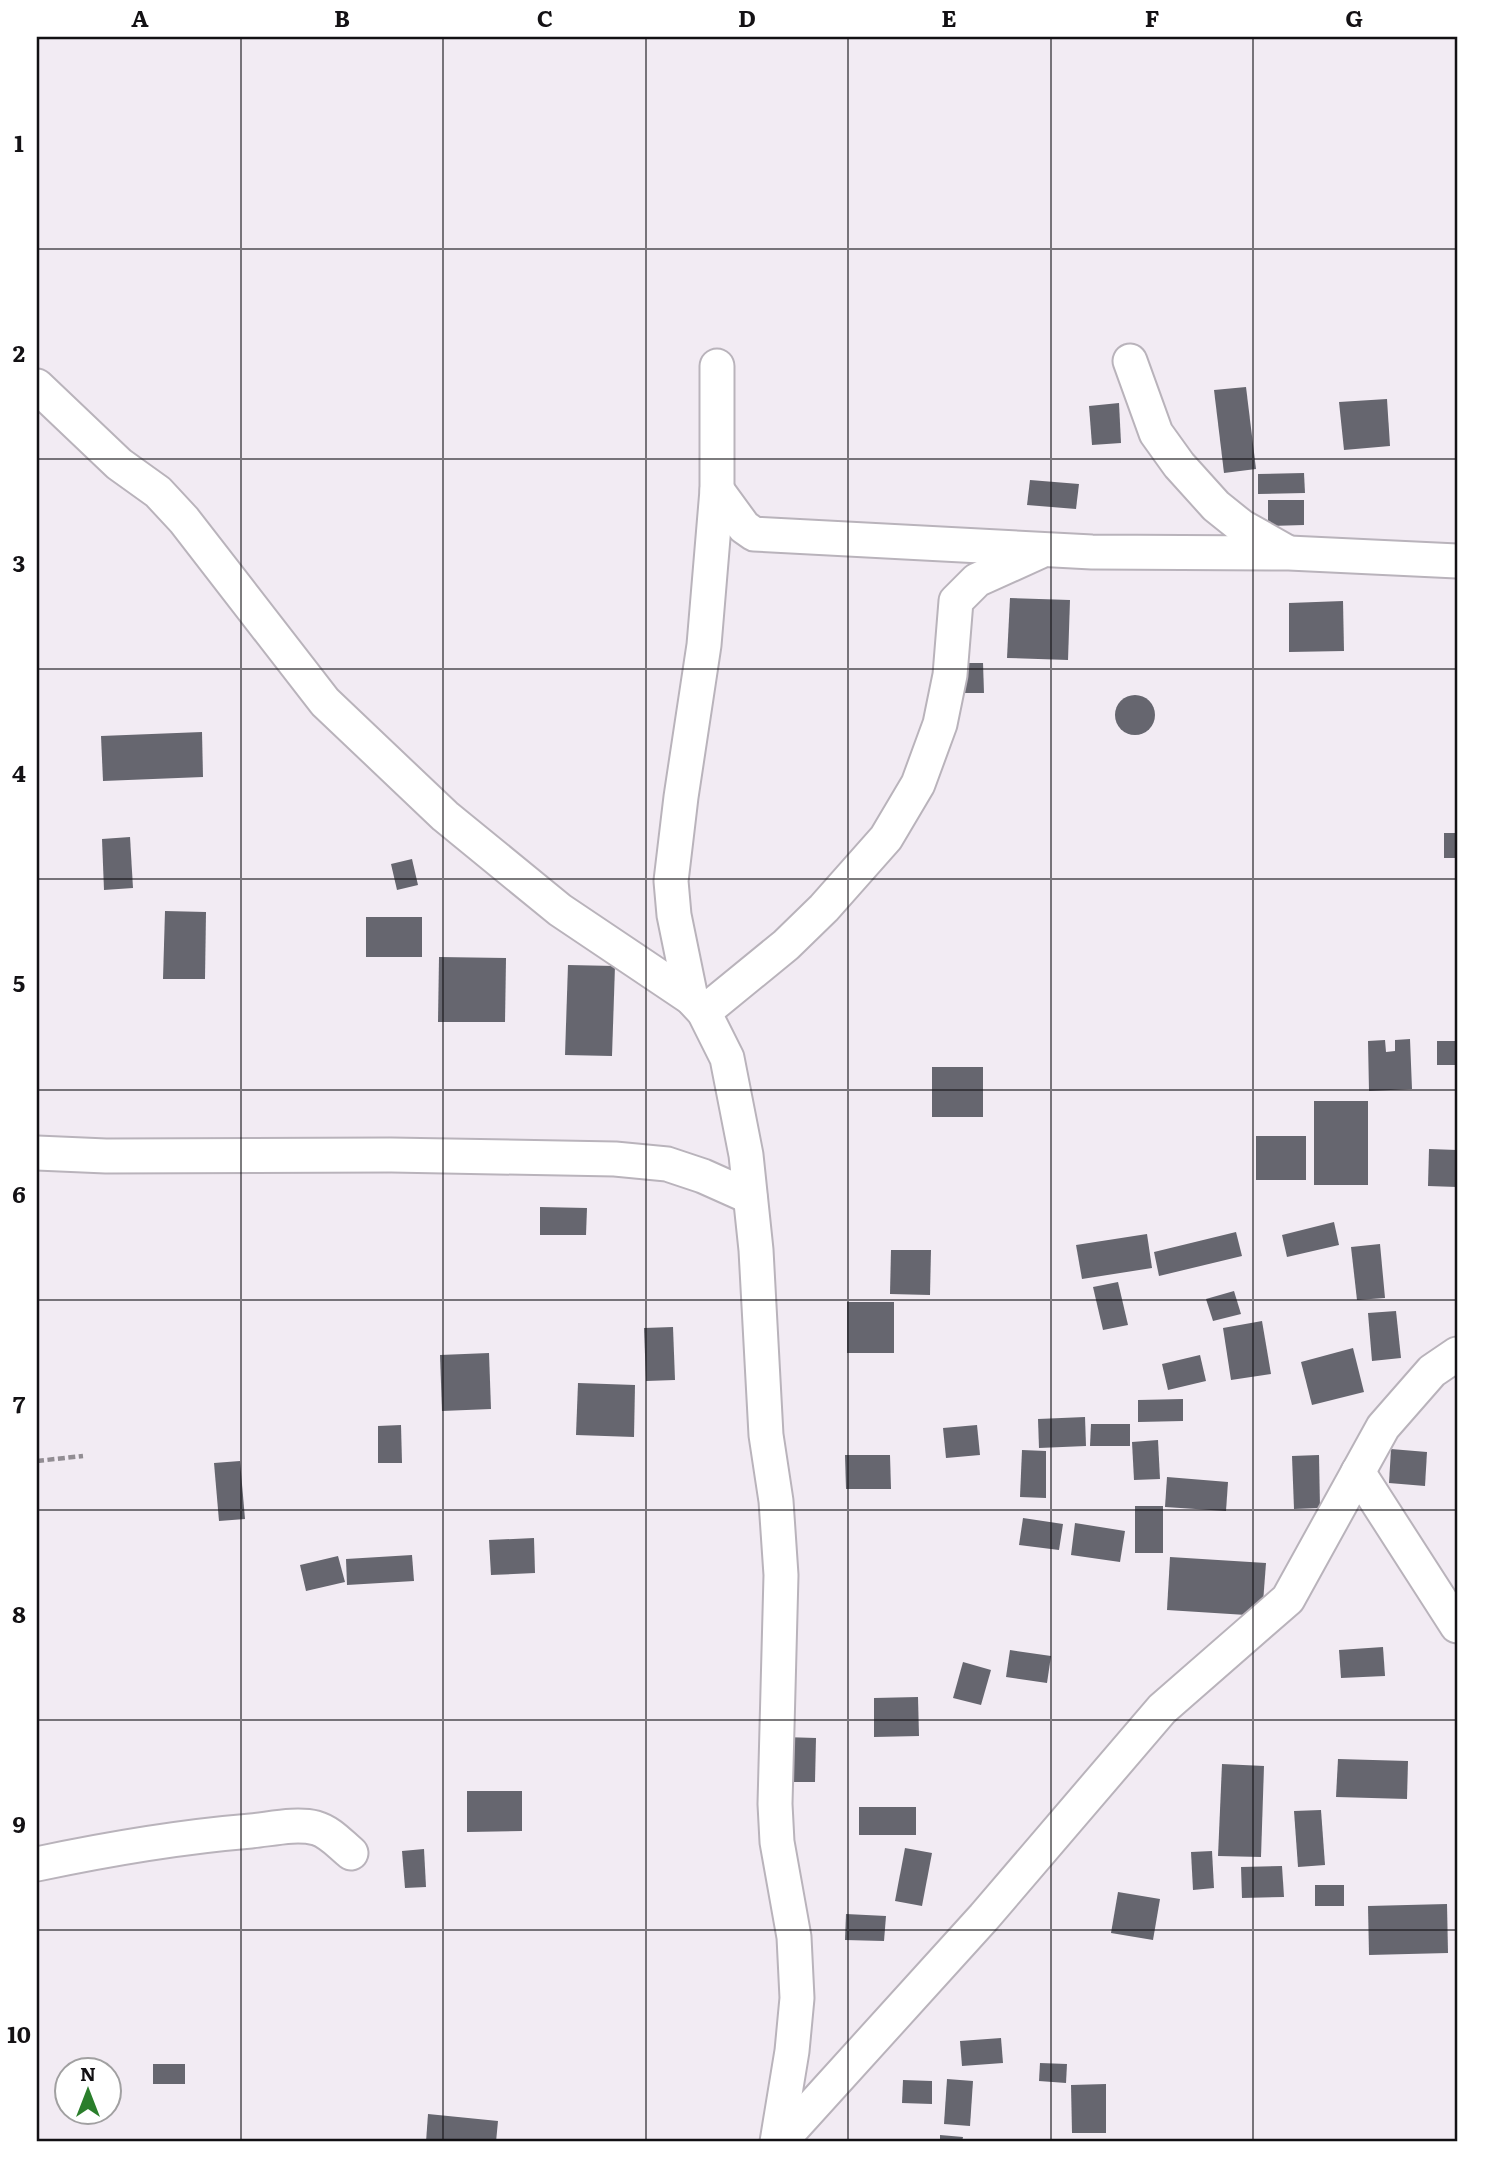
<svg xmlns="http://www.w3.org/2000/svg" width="1494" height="2179" font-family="Literata,serif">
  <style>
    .building { fill: #66666f }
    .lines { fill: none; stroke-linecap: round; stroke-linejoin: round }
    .street-casing { stroke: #b9b3bb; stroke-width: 37 }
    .path { stroke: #928d93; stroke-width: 4.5; stroke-dasharray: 7 3.5; stroke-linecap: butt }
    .street { stroke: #fff; stroke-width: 33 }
    .grid { fill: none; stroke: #131114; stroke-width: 2; stroke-opacity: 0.55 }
    .neatline { fill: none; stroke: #131114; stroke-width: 2.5 }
    .grid-label { font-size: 23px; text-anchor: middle; font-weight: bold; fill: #131114 }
  </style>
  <rect width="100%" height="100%" fill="#f2ebf3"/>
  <g class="building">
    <path d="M1246 387 1256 469 1224 473 1214 390Z"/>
    <path d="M1387 399 1390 446 1344 450 1339 402Z"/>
    <path d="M1119 403 1121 443 1092 445 1089 406Z"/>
    <path d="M1304 473 1305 493 1258 494V474Z"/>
    <path d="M1030 480 1079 484 1076 509 1027 505Z"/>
    <path d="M1268 500H1304V525L1268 526Z"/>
    <path d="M1010 598 1070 600 1068 660 1007 658Z"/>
    <path d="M1343 601 1344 651 1289 652V603Z"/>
    <path d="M962 663H983L984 693H962Z"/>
    <circle cx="1135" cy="715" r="20"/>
    <path d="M202 732 203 777 103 781 101 736Z"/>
    <rect x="1444" y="833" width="13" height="25"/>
    <path d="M130 837 133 888 104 890 102 839Z"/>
    <path d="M412 859 418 885 397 890 391 864Z"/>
    <path d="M165 911 206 912 205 979H163Z"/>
    <rect x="366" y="917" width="56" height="40"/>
    <path d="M439 957 506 958 505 1022H438Z"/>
    <path d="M568 965 615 966 612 1056 565 1055Z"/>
    <path d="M1410 1039 1412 1089 1369 1091 1368 1041 1385 1040 1386 1052 1395 1051V1040Z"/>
    <rect x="1437" y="1041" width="20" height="24"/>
    <rect x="932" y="1067" width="51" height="50"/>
    <rect x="1314" y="1101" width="54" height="84"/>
    <rect x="1256" y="1136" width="50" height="44"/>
    <path d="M1429 1149 1457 1150V1187L1428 1186Z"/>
    <path d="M540 1207 587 1208 586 1235H540Z"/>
    <path d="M1334 1222 1339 1245 1287 1257 1282 1235Z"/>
    <path d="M1236 1232 1242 1256 1159 1276 1154 1252Z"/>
    <path d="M1147 1234 1152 1268 1082 1279 1076 1245Z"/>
    <path d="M1380 1244 1385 1298 1357 1300 1351 1247Z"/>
    <path d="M891 1250H931L930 1295 890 1294Z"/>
    <path d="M1118 1282 1128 1325 1103 1330 1093 1287Z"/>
    <path d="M1234 1291 1241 1314 1213 1321 1206 1299Z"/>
    <rect x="847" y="1302" width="47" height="51"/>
    <path d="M1396 1311 1401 1358 1372 1361 1368 1313Z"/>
    <path d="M1262 1321 1271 1374 1231 1380 1223 1328Z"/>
    <path d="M673 1327 675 1380 646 1381 644 1328Z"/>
    <path d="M1353 1348 1364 1392 1312 1405 1301 1362Z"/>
    <path d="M489 1353 491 1409 442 1411 440 1355Z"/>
    <path d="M1200 1355 1206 1381 1168 1390 1162 1364Z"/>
    <path d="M578 1383 635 1385 634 1437 576 1435Z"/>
    <path d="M1183 1399V1421L1138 1422V1400Z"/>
    <path d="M1085 1417 1086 1446 1039 1448 1038 1419Z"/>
    <path d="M1091 1424H1130V1446H1090Z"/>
    <path d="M401 1425 402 1463H378V1426Z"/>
    <path d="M977 1425 980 1455 946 1458 943 1428Z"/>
    <path d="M1158 1440 1160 1479 1134 1480 1132 1442Z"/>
    <path d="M1391 1449 1427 1452 1425 1486 1389 1483Z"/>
    <path d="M1022 1450 1046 1451V1498L1020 1497Z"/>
    <path d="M845 1455H890L891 1489H846Z"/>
    <path d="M1319 1455 1320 1508 1294 1509 1292 1456Z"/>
    <path d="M240 1461 245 1519 219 1521 214 1463Z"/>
    <path d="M1167 1477 1228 1482 1226 1511 1165 1507Z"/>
    <rect x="1135" y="1506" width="28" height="47"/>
    <path d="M1023 1518 1063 1524 1059 1550 1019 1545Z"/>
    <path d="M1075 1523 1125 1531 1120 1562 1071 1555Z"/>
    <path d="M534 1538 535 1573 491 1575 489 1540Z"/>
    <path d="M412 1555 414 1581 347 1585 346 1559Z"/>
    <path d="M338 1556 345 1582 306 1591 300 1565Z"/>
    <path d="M1170 1557 1266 1563 1262 1616 1167 1610Z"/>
    <path d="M1383 1647 1385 1676 1341 1678 1339 1650Z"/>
    <path d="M1010 1650 1051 1656 1047 1683 1006 1677Z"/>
    <path d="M963 1662 991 1670 981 1705 953 1698Z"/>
    <path d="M918 1697 919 1736 874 1737V1698Z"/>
    <path d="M784 1737 816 1738 815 1782H783Z"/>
    <path d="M1338 1759 1408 1761 1407 1799 1336 1797Z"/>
    <path d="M1222 1764 1264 1766 1261 1857 1218 1856Z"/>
    <path d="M467 1791H522V1831L467 1832Z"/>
    <rect x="859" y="1807" width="57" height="28"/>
    <path d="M1321 1810 1325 1865 1298 1867 1294 1811Z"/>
    <path d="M905 1848 932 1853 922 1906 895 1901Z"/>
    <path d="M424 1849 426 1887 405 1888 402 1851Z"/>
    <path d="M1212 1851 1214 1888 1193 1890 1191 1852Z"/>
    <path d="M1282 1866 1284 1897 1242 1898 1241 1867Z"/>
    <rect x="1315" y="1885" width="29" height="21"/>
    <path d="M1118 1892 1160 1899 1153 1940 1111 1933Z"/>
    <path d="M1447 1904 1448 1953 1369 1955 1368 1906Z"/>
    <path d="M846 1914 886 1916 884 1941 845 1940Z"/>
    <path d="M1001 2038 1003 2063 962 2066 960 2041Z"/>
    <path d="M1040 2063 1067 2064 1066 2083 1039 2081Z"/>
    <rect x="153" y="2064" width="32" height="20"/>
    <path d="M947 2079 973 2081 970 2126 944 2124Z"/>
    <path d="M903 2080 932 2081V2104L902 2103Z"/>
    <path d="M1106 2084V2133H1072L1071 2085Z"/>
    <path d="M428 2114 498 2121 496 2142H426Z"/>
    <path d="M940 2135 963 2137 962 2142H940Z"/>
  </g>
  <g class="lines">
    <g class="street-casing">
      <g id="street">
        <path d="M1130 361 1156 433 1179 465 1216 506 1241 526 1287 552"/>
        <path d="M37 386 119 464 158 492 184 520 325 702 445 816 560 910 691 998 704 1012 727 1058 746 1155 756 1250 766 1435 776 1501 781 1575 775 1804 777 1842 794 1937 797 1998 792 2051 777 2142"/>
        <path d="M717 490 744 527 754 534 1092 552 1289 553 1457 561"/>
        <path d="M691 998 674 915 671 881 681 797 704 645 717 490V366"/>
        <path d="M704 1012 786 945 824 908 886 838 918 784 940 724 950 675 956 601 977 580 1039 552"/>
        <path d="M37 1153 106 1156 391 1155 615 1159 667 1164 703 1176 750 1197"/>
        <path d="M1358 1472 1457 1626"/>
        <path d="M37 1864C108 1849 178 1837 251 1831 271 1829 296 1823 316 1828 330 1832 340 1844 351 1853"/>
        <path d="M780 2142 984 1917 1162 1709 1288 1599 1383 1427 1432 1371 1457 1354"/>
      </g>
    </g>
    <path class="path" d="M37 1461 83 1456"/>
    <use href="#street" class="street"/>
  </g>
  <path class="grid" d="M241 37V2142M443 37V2142M646 37V2142M848 37V2142M1051 37V2142M1253 37V2142M37 249H1457M37 459H1457M37 669H1457M37 879H1457M37 1090H1457M37 1300H1457M37 1510H1457M37 1720H1457M37 1930H1457"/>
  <rect width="1494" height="2179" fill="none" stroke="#ffffff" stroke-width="77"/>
  <g transform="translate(88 2091)"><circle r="33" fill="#ffffff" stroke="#a1a0a1" stroke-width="2"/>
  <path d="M0-5L12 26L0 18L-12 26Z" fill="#2a7e2b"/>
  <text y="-10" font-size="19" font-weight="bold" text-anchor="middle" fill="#131114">N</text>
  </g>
  <rect x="38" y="38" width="1418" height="2102" class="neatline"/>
  <g class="grid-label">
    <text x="140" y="27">A</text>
    <text x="342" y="27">B</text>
    <text x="545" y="27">C</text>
    <text x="747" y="27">D</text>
    <text x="949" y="27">E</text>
    <text x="1152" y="27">F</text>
    <text x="1354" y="27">G</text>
    <text x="19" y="152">1</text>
    <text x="19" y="362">2</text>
    <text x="19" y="572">3</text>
    <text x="19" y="782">4</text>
    <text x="19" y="992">5</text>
    <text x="19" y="1203">6</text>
    <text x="19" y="1413">7</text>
    <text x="19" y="1623">8</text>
    <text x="19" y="1833">9</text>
    <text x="19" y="2043">10</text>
  </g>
</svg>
